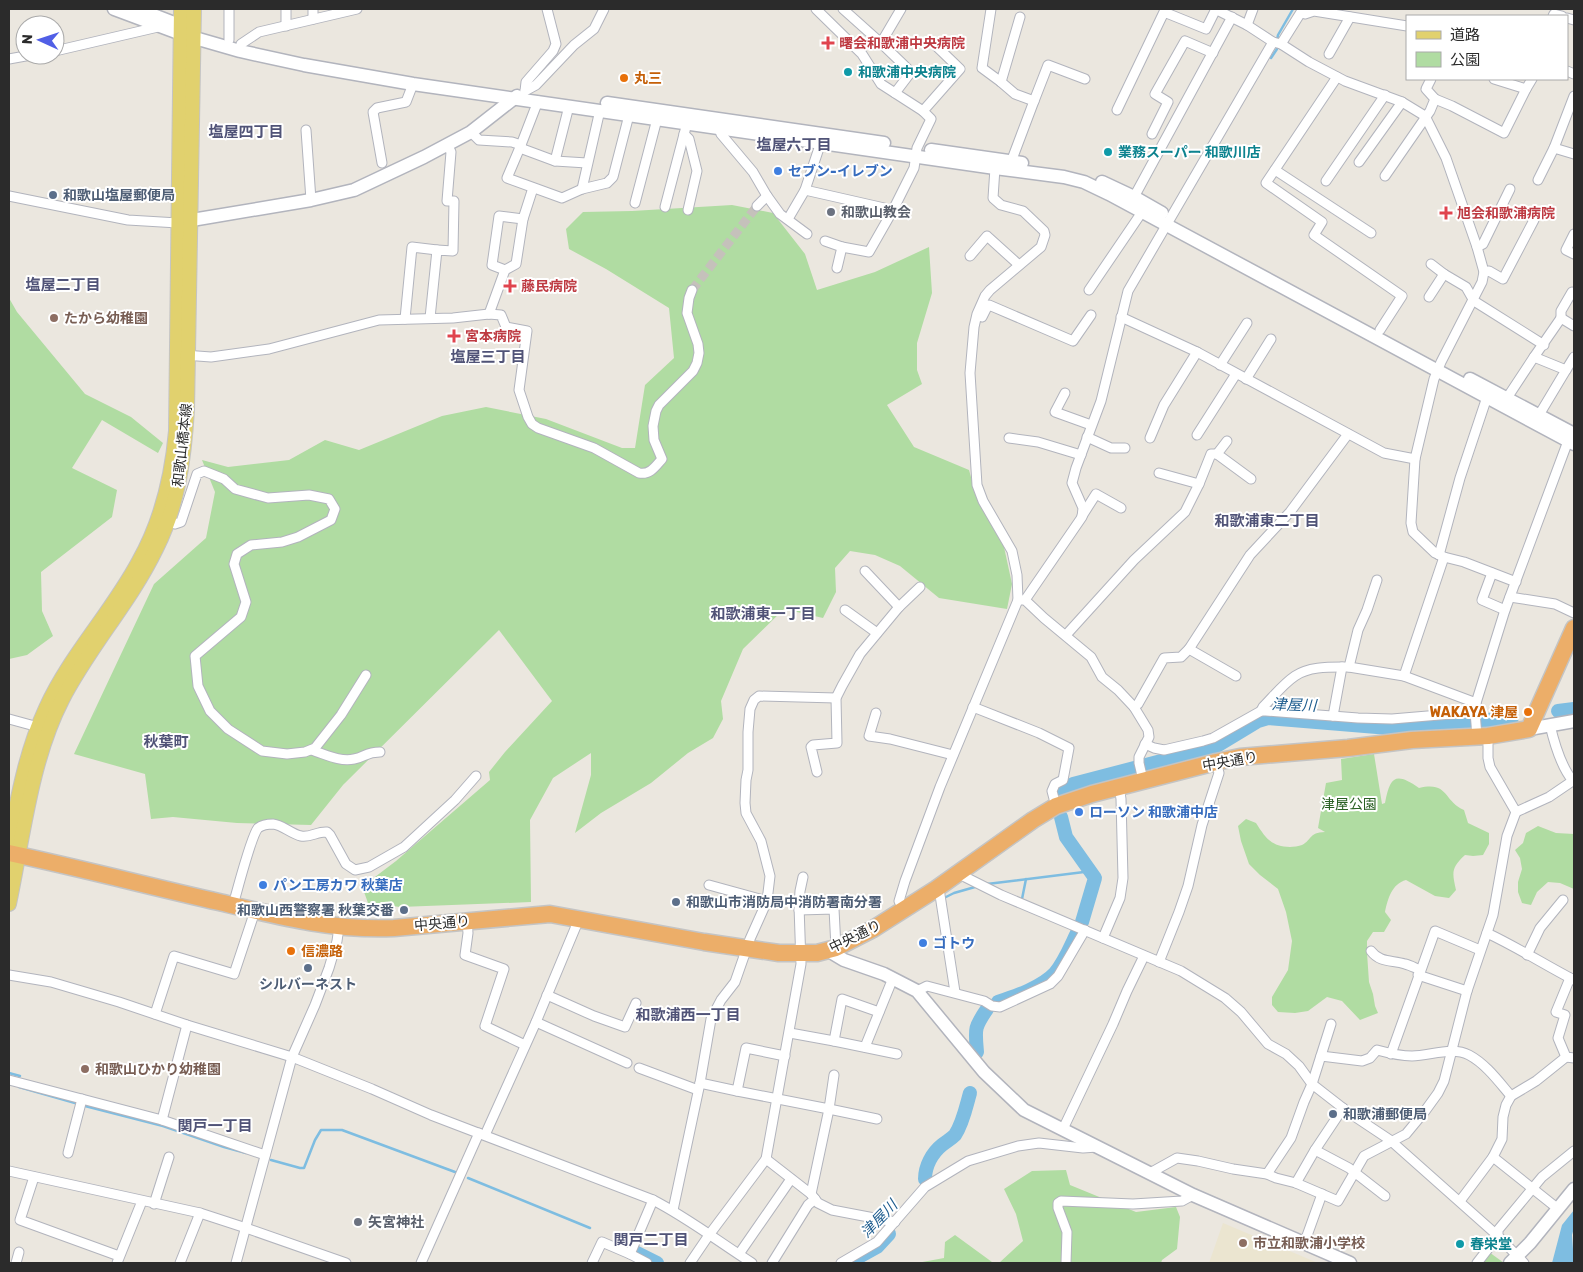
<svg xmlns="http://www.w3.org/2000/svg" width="1583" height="1272" font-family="Rubik,'Noto Sans JP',sans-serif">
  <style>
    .education { fill: #ebe5d0 }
    .green { fill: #b0dca2 }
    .water { fill: #7ebde1 }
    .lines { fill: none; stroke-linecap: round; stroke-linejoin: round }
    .stream { stroke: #7ebde1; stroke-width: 2.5 }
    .river { stroke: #7ebde1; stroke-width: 14 }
    .street-tunnel { stroke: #c5c1bb; stroke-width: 9; stroke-dasharray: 9 4.5; stroke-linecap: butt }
    .street-casing { stroke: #b2b4bd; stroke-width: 11 }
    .secondary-casing { stroke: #b2b4bd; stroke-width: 15 }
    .primary-casing { stroke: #c4c4c4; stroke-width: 16 }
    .highway-casing { stroke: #c4c4c4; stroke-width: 19 }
    .street { stroke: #fff; stroke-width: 9 }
    .secondary { stroke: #fff; stroke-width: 12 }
    .primary { stroke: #e1d16e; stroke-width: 14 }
    .highway { stroke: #ecae69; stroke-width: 16 }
    .health-dot { fill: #e0444e; stroke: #fff; stroke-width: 2 }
    .culture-dot { fill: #0f9aa8; stroke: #fff; stroke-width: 2 }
    .food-dot { fill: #e8710a; stroke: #fff; stroke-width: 2 }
    .shop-dot { fill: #3f7fe0; stroke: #fff; stroke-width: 2 }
    .service-dot { fill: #5c6f8a; stroke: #fff; stroke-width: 2 }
    .worship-dot { fill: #6b7280; stroke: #fff; stroke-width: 2 }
    .education-dot { fill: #8d6e63; stroke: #fff; stroke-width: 2 }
    .labels { text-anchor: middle; stroke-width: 4; stroke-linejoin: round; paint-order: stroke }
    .health-label { font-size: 14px; font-weight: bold; fill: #be3a42; stroke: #fff; text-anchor: start }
    .culture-label { font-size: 14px; font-weight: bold; fill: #0d838f; stroke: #fff; text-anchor: start }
    .food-label { font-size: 14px; font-weight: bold; fill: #c56008; stroke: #fff; text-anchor: start }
    .shop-label { font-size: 14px; font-weight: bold; fill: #366cbe; stroke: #fff; text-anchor: start }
    .service-label { font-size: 14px; font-weight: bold; fill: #4e5e75; stroke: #fff; text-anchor: start }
    .worship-label { font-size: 14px; font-weight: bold; fill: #5b616d; stroke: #fff; text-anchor: start }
    .education-label { font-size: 14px; font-weight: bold; fill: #785e54; stroke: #fff; text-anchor: start }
    .street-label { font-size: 14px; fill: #2b2b2b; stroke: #fff }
    .park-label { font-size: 14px; fill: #296023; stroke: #fff }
    .neighbourhood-label { font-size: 15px; font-weight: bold; fill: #505377; stroke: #fff }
    .water-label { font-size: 15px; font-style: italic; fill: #1d5c8e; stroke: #fff }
  </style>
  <rect width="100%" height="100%" fill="#ebe7df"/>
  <path class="education" d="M1223 1223 1318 1263H1209Z"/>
  <g class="green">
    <path d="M732 205 773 213 805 254 817 290 875 272 929 247 932 293 917 343V370L922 384 887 405 914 447 969 470 976 495 1004 547 1012 584 1007 609 939 598 900 566 875 555 850 551 835 568 836 592 823 618 784 609 743 649 721 701 723 719 713 738 688 753 651 783 601 813 575 833 591 775V753L553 778 530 820 531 902 400 907 368 903 363 889 367 883 396 861 490 780 489 772 505 752 552 701 499 630 343 785 311 825 237 823 173 817 151 819 145 774 74 754 154 584 206 538 215 492 202 460 228 467 289 460 325 440 359 450 442 416 486 407 546 419 622 448H635L645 385 674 358 669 308 606 269 569 249 566 229 583 212 632 211Z"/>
    <path d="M9 298 17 312 85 394 131 417 163 443 158 453 102 420 72 468 117 490 112 517 41 572 42 611 53 636 27 655 9 659Z"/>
    <path d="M1374 754 1382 804 1385 803C1390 776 1396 772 1419 788 1449 781 1443 801 1464 810L1468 823 1489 833V844L1483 855 1473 856 1465 855C1451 868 1452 872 1456 890L1449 898 1435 896 1406 880C1392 884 1388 898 1385 912L1391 920 1384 932H1373L1367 941V953L1369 982 1373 994 1375 1006 1378 1013 1360 1020 1342 1001 1327 997 1308 1011 1295 1013 1278 1012 1272 1005V997L1288 970 1292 941 1286 912 1278 889 1260 875 1249 864 1241 841 1238 826 1246 819 1256 823C1265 837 1271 847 1290 847 1293 847 1299 846 1302 845 1313 839 1308 833 1325 832L1318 828 1326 783 1342 780 1341 759Z"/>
    <path d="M1538 826 1556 833 1574 834V889L1560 883 1548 882 1537 892 1531 905 1522 903 1518 892V882L1522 869 1520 858 1515 850 1523 843 1526 833Z"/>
    <path d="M1066 1170 1070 1185 1136 1212 1176 1207 1180 1217 1177 1249 1162 1260 1161 1263H917L944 1258 945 1242 955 1235 992 1262 999 1263 1023 1241 1016 1214 1004 1189 1032 1171Z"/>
    <path d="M1489 1252 1504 1263H1480Z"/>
  </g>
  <path class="water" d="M1574 1210V1228L1572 1235 1574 1263H1552L1562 1225Z"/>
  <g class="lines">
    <g class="stream">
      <path d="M1277 40 1278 35 1293 9"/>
      <path d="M1271 58 1277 49V46"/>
      <path d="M987 884 1084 872 1087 866"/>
      <path d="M944 898 954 893 975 887"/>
      <path d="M1022 899 1026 879"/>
      <path d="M9 1073 20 1076"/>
      <path d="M19 1087 75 1103"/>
      <path d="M85 1106 163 1126 224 1147 246 1153"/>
      <path d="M271 1160 300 1168H304L315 1140 321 1130H342L455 1172"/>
      <path d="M468 1178 590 1228"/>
    </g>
    <g class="river">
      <path d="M1558 711 1574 709"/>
      <path d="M1061 794 1062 789 1073 784 1215 747 1258 721 1268 718 1389 728 1512 718"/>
      <path d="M1061 817 1066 837 1095 878 1082 922"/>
      <path d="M998 1002C1016 996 1042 987 1055 973 1065 961 1071 945 1078 931"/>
      <path d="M977 1052C975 1029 974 1028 987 1009"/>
      <path d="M925 1179C925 1166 932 1153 942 1145 947 1141 951 1139 955 1135 963 1123 966 1107 970 1093"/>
      <path d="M635 1252 657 1263"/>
      <path d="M850 1262 877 1247 889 1234"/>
    </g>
    <path class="street-tunnel" d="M692 290 757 206"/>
    <g class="street-casing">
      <g id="street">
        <path d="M286 9V26"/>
        <path d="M816 9 862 54 881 84 923 111"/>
        <path d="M843 9 881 43 911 72 895 93"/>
        <path d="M991 9 982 68 1001 82 1020 17"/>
        <path d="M1215 9 1247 25 1273 42 1281 44 1303 9"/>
        <path d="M1301 13 1305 14 1314 11 1407 26"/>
        <path d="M1553 16 1554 14 1562 16"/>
        <path d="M1567 18 1574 20"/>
        <path d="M313 19V9"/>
        <path d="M1247 25 1253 9"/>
        <path d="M229 40V9"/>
        <path d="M881 43 901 9"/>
        <path d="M241 44 259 32 357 9"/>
        <path d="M1281 44 1309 62 1345 81 1402 102 1425 116 1446 158 1477 247 1484 272 1482 282 1441 362 1434 379 1415 459 1411 523 1413 532 1435 553 1444 557 1464 562 1516 582"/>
        <path d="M55 51 158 27"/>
        <path d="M1329 54 1350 17"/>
        <path d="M9 59 31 55"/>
        <path d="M1567 71 1574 74"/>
        <path d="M1337 77 1266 183 1322 222 1314 235 1402 296 1380 330"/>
        <path d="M1494 79 1526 89 1532 79"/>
        <path d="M1001 82 1015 94 1034 101 1048 65 1085 79"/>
        <path d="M525 91 536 85 574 45 594 29 604 9"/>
        <path d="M525 91 526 82 553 51 556 44 547 9"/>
        <path d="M1435 99 1452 106 1504 133 1526 89"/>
        <path d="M1117 110 1164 12 1206 29 1216 9"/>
        <path d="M719 128 721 134 753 172 767 196 780 214 807 234"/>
        <path d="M306 130 311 200"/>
        <path d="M471 132 479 140 512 142 521 145 538 101"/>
        <path d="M684 134 689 139 697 171 688 210"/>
        <path d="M1152 134 1168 102 1155 94 1185 41 1213 53"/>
        <path d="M822 139 805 190 893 210"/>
        <path d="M521 145 507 178 562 198 582 189 607 183 613 177 629 115"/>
        <path d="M520 148 555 161 587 163"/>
        <path d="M1554 148 1574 154"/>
        <path d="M555 161 569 106"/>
        <path d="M1011 162 1034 101"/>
        <path d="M1359 162 1402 102"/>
        <path d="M382 163 373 112 377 108 406 102 413 84"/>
        <path d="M995 168 993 198 1001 205 1023 211 1044 231 1045 235 1041 247 990 290 985 296 977 314 974 327 970 373 977 485 983 501 1012 551 1017 575 1018 600"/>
        <path d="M1275 170 1371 233"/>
        <path d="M1385 176 1430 111 1435 99 1426 89 1431 79"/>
        <path d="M1538 180 1554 148 1574 96"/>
        <path d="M1326 181 1385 95"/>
        <path d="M582 189 600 110"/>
        <path d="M9 196 128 220 178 223"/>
        <path d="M1134 197 1232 17"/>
        <path d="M635 203 657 119"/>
        <path d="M757 206 767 196"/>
        <path d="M665 207 687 123"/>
        <path d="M788 219 805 190"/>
        <path d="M1574 234 1566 250 1574 254"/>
        <path d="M825 241 842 247 837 268"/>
        <path d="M842 247 869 252 893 210 914 168 917 148 931 119 923 111 960 69 931 41"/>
        <path d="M1477 247 1483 244 1510 189"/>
        <path d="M970 256 987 236 1019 265"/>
        <path d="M505 270 492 265 499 216 523 219"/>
        <path d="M1484 272 1489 271 1503 279 1534 220"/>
        <path d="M1444 274 1466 287 1474 301 1544 345"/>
        <path d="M1089 290 1142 212"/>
        <path d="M1429 297 1444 274 1431 264"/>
        <path d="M489 314 505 270 516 264 523 219 533 188"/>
        <path d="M982 317 986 309 989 305 1073 341 1091 315"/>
        <path d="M1121 317 1197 352 1384 453 1415 459"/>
        <path d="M430 318 437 250 453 251 454 201H447L451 152 447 144"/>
        <path d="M1561 318V311L1572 292"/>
        <path d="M405 319 412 247 437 250"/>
        <path d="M184 355 211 357 269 349 379 320 453 318 489 314 501 315 506 327 527 331 519 390 528 417 532 424 538 428 594 448 639 473C650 475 655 467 662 459L654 440 653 426 656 411 659 405 693 371 697 363 699 353 698 344 687 313 689 298 692 290"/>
        <path d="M1534 357 1561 318 1574 326"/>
        <path d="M1220 365 1247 323"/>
        <path d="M1566 370 1574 357"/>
        <path d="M1246 379 1271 339"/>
        <path d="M1065 393 1055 412 1091 425"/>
        <path d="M1507 398 1534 357 1566 370 1539 415"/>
        <path d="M1197 435 1236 374"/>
        <path d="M1087 437 1111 448H1125"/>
        <path d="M1009 438 1038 442 1081 455"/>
        <path d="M1150 438 1164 405 1197 352"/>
        <path d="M1227 441 1217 454 1251 479"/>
        <path d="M1159 473 1199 484 1211 454H1217"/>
        <path d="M1082 516 1096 494 1121 508"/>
        <path d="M168 522 175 524 181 522 197 474 204 471 224 479 235 489 268 498 309 495 329 499 335 509 331 520 298 537 282 542 251 545 237 554 234 564 246 602 241 617 195 656 198 686 210 711 228 729 262 751 287 754 305 752 315 748 341 715 366 675"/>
        <path d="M1439 555 1460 478 1487 397"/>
        <path d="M865 571 899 607"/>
        <path d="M1492 573 1482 600 1505 610"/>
        <path d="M1510 597 1555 604 1574 613"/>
        <path d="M1025 600 1082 517 1083 508 1072 483 1076 468 1101 401 1128 291 1273 42"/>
        <path d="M845 610 877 633"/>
        <path d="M1066 635 1134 560 1185 512 1199 484"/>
        <path d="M1189 649 1250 555 1290 512 1348 434"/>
        <path d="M1349 667 1404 676 1476 703"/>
        <path d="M1404 676 1444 557"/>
        <path d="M973 707 1039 733 1069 748 1063 780 1055 784 1052 791 1056 806"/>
        <path d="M1134 707 1138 704 1164 658 1181 657 1189 649 1236 676"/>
        <path d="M1261 711 1263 707C1273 697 1283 684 1295 676 1308 667 1327 667 1342 667"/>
        <path d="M1475 712 1476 703 1505 610 1568 441"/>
        <path d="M876 713 869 736 890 739 953 755"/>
        <path d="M1333 716 1342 667H1349L1358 630 1367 610 1377 580"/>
        <path d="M9 719 42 728"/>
        <path d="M1550 725C1554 742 1562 768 1573 781"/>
        <path d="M1145 744 1154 748 1164 750 1203 741 1213 738 1261 711H1266L1358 718 1392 719 1475 712 1477 736"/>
        <path d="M311 750C325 754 339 762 354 759 365 757 366 752 380 752"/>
        <path d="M817 772 811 747 813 745 837 743 836 698 842 686 860 654 899 607 920 587"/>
        <path d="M1516 812 1549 797 1574 780"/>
        <path d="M959 874 1001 895 1181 971 1225 998 1241 1012 1268 1044 1286 1054 1299 1066 1312 1084 1348 1112 1390 1140 1498 1236 1524 1263"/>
        <path d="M803 877 800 891 799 906 801 964 766 1159 811 1194 818 1203 832 1210 895 1222"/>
        <path d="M709 885 767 901"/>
        <path d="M936 889 940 895 955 992"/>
        <path d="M233 905C237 892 251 836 258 828 262 825 268 824 273 824 283 825 291 834 301 836 310 838 318 831 327 832L330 835 346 864 355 870 369 867 404 847 455 800 476 776"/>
        <path d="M904 909 899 901 905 881 940 787 1018 600H1025L1044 618 1091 657 1102 677 1118 690 1134 707 1148 730 1149 737 1139 757V763L1143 780"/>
        <path d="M799 910 834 909 836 948"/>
        <path d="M467 921 468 933 465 955 504 969 485 1026 525 1045"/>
        <path d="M1487 933C1517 947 1545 965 1574 980"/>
        <path d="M1103 938 1120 898 1123 878 1121 799 1119 786"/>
        <path d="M1371 951C1380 963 1392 960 1405 964 1410 965 1415 968 1420 970"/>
        <path d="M1527 955 1540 928 1563 900"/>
        <path d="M1159 962 1179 912 1188 886 1202 825 1219 773 1216 762"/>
        <path d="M9 975 51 982 119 1002 187 1025 292 1057 372 1089 431 1115 653 1200C688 1218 719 1242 752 1263"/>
        <path d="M1418 975 1467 991"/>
        <path d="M1570 978 1556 1012 1565 1015 1558 1038 1566 1057 1574 1058"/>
        <path d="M917 991 927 986 984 1001 992 1006 1000 1007 1050 984 1058 976 1085 930"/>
        <path d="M547 995 594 1016 625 1027 636 1003"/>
        <path d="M879 1012 842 999 834 1041 897 1054"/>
        <path d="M155 1014 174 956 234 974 255 911"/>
        <path d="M536 1022 627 1063"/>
        <path d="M790 1033 834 1041"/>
        <path d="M865 1047 893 978"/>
        <path d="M1391 1054 1435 931 1480 950"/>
        <path d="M1321 1056 1362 1061 1370 1058 1377 1050C1388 1053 1400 1056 1412 1056 1430 1056 1452 1046 1469 1055 1486 1064 1499 1082 1511 1096"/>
        <path d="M639 1068 698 1090"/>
        <path d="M9 1080 162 1120 265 1155"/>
        <path d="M700 1083 737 1091 746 1048 785 1056"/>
        <path d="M737 1091 829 1109 834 1075"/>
        <path d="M162 1120 187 1025"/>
        <path d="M1063 1129 1113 1024 1127 991 1144 956"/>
        <path d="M485 1135 536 1022 579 919"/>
        <path d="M1315 1150 1349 1168 1385 1196"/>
        <path d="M68 1153 82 1099"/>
        <path d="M1493 1157 1502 1139 1503 1117 1506 1105 1511 1096 1536 1081 1566 1057"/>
        <path d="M9 1171 200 1213 246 1228 346 1263"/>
        <path d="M1150 1173 1177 1158 1198 1161 1233 1169 1267 1174 1276 1178 1296 1183 1338 1201 1364 1156 1406 1134 1425 1111 1438 1093 1444 1081 1467 991 1493 915 1507 836 1516 812 1490 767 1488 758V736"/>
        <path d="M1267 1174 1291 1138 1304 1102 1312 1084 1331 1024"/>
        <path d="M34 1177 20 1220 119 1256"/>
        <path d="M1296 1183 1315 1150 1343 1108"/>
        <path d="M811 1194 829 1109 877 1119"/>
        <path d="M1460 1201 1493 1157 1557 1208"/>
        <path d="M154 1204 169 1157"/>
        <path d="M673 1210 700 1083 711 1019 721 1000 735 982 750 939 767 901 770 876 761 841 746 813 745 803 746 780 748 770V732L750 709 754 700 759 696 836 698"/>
        <path d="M1304 1244 1322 1194"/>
        <path d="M630 1254 653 1200"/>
        <path d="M739 1254 791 1179"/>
        <path d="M16 1263 19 1252"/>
        <path d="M117 1263 142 1201"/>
        <path d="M180 1263 200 1213"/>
        <path d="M236 1263 292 1057 315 1005 329 968 337 941 339 927"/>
        <path d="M421 1263 479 1133"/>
        <path d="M592 1263 602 1242 630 1254 647 1263"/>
        <path d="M690 1263 709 1235 766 1159"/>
        <path d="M772 1263 808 1205 815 1199"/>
        <path d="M841 1263 877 1242 925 1187 968 1161 1018 1146 1039 1143 1083 1148 1097 1147"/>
        <path d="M1066 1263 1067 1232 1058 1208V1203L1061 1201 1133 1204 1182 1201 1193 1195"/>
        <path d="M1477 1263 1498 1236V1230L1542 1177 1574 1151"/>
      </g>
    </g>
    <g class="secondary-casing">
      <g id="secondary">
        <path d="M114 9 181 34 240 51 304 65 413 84 995 168 1064 177 1084 182 1109 194 1574 444"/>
        <path d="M138 9 182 26"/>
        <path d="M607 103 884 143"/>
        <path d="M931 150 1022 163"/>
        <path d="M1102 182 1134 197 1162 213"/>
        <path d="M180 222 311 200 354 190 424 157 471 132 517 96"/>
        <path d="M1470 379 1574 434"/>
        <path d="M1529 729 1574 721"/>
        <path d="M829 951 844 960 884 974 917 991 984 1072 1024 1110 1193 1195 1350 1263"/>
        <path d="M1510 1263 1530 1243 1574 1189"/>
      </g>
    </g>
    <g class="primary-casing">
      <g id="primary">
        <path d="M9 843C18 797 26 751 46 708 70 655 112 612 139 561 162 520 172 477 176 431L181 9"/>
        <path d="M9 904C23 838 31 760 62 700 89 647 130 603 156 549 178 506 184 459 187 410L194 9"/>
      </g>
    </g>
    <g class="highway-casing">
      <path id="highway" d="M9 853C79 868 149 886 219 902 277 916 334 931 394 928L550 914 704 942 779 953H817L836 948 873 929 936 889 1033 820 1056 806 1092 794 1216 762 1240 757 1348 748 1412 740 1488 736 1529 729 1574 628"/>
    </g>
    <use href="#street" class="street"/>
    <use href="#secondary" class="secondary"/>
    <use href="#primary" class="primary"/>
    <use href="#highway" class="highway"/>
  </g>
  <g class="health-dot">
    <path d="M825.5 35.5h5v5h5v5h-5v5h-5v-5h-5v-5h5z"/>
    <path d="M1443.5 205.5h5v5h5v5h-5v5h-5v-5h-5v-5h5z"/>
    <path d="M507.5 278.5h5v5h5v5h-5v5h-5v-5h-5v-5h5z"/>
    <path d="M451.5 328.5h5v5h5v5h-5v5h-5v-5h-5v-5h5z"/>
  </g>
  <g class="culture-dot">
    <circle cx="848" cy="72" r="5"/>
    <circle cx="1108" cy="152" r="5"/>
    <circle cx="1460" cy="1244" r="5"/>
  </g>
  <g class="food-dot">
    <circle cx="624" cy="78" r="5"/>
    <circle cx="1528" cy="712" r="5"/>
    <circle cx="291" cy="951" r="5"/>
  </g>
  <g class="shop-dot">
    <circle cx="778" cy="171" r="5"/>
    <circle cx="1079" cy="812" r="5"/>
    <circle cx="263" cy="885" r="5"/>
    <circle cx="923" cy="943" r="5"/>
  </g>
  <g class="service-dot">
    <circle cx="53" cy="195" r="5"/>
    <circle cx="676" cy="902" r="5"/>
    <circle cx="404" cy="910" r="5"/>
    <circle cx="308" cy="968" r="5"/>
    <circle cx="1333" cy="1114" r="5"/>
  </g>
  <g class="worship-dot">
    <circle cx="831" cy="212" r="5"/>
    <circle cx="358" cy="1222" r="5"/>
  </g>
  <g class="education-dot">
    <circle cx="54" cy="318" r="5"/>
    <circle cx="85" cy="1069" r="5"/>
    <circle cx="1243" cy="1243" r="5"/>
  </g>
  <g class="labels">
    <g class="health-label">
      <text x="839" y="48">曙会和歌浦中央病院</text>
      <text x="1457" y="218">旭会和歌浦病院</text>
      <text x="521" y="291">藤民病院</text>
      <text x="465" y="341">宮本病院</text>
    </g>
    <g class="culture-label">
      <text x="858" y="77">和歌浦中央病院</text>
      <text x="1118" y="157">業務スーパー 和歌川店</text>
      <text x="1470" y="1249">春栄堂</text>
    </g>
    <g class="food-label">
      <text x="634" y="83">丸三</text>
      <text x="1518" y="717" text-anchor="end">WAKAYA 津屋</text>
      <text x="301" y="956">信濃路</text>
    </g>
    <g class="shop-label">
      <text x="788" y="176">セブン-イレブン</text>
      <text x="1089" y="817">ローソン 和歌浦中店</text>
      <text x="273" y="890">パン工房カワ 秋葉店</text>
      <text x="933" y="948">ゴトウ</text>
    </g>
    <g class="service-label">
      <text x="63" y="200">和歌山塩屋郵便局</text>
      <text x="686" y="907">和歌山市消防局中消防署南分署</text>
      <text x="394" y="915" text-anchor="end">和歌山西警察署 秋葉交番</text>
      <text x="308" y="989" text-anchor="middle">シルバーネスト</text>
      <text x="1343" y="1119">和歌浦郵便局</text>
    </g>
    <g class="worship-label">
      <text x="841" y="217">和歌山教会</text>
      <text x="368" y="1227">矢宮神社</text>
    </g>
    <g class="education-label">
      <text x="64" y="323">たから幼稚園</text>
      <text x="95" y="1074">和歌山ひかり幼稚園</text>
      <text x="1253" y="1248">市立和歌浦小学校</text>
    </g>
    <g class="street-label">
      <text transform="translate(182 445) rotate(-84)" y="5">和歌山橋本線</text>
      <text transform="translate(1230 761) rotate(-10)" y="5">中央通り</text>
      <text transform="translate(442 923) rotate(-5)" y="5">中央通り</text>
      <text transform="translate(855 936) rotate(-26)" y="5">中央通り</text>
    </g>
    <g class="park-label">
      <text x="1349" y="809">津屋公園</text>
    </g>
    <g class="neighbourhood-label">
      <text x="246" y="137">塩屋四丁目</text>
      <text x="794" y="150">塩屋六丁目</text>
      <text x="63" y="290">塩屋二丁目</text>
      <text x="488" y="362">塩屋三丁目</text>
      <text x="1267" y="526">和歌浦東二丁目</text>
      <text x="763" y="619">和歌浦東一丁目</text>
      <text x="166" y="747">秋葉町</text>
      <text x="688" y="1020">和歌浦西一丁目</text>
      <text x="215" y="1131">関戸一丁目</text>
      <text x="651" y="1245">関戸二丁目</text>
    </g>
    <g class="water-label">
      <text transform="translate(1294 705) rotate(2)" y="5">津屋川</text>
      <text transform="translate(879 1219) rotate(-46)" y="5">津屋川</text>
    </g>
  </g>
  <rect width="1583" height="1272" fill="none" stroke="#2b2b2b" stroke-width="20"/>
  <rect x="1406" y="15" width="162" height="65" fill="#ffffff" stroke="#aaaaaa"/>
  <rect x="1416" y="31" width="25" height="8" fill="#e1d16e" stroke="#aaaaaa"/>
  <text x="1450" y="40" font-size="15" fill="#2b2b2b">道路</text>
  <rect x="1416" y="52" width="25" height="15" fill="#b0dca2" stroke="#aaaaaa"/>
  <text x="1450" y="65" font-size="15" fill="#2b2b2b">公園</text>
  <g transform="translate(40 40) rotate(273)"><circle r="24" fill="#ffffff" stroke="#aaaaaa"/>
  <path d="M0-4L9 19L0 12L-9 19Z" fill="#515fe6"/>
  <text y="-8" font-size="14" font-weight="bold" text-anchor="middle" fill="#2b2b2b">N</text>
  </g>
</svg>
